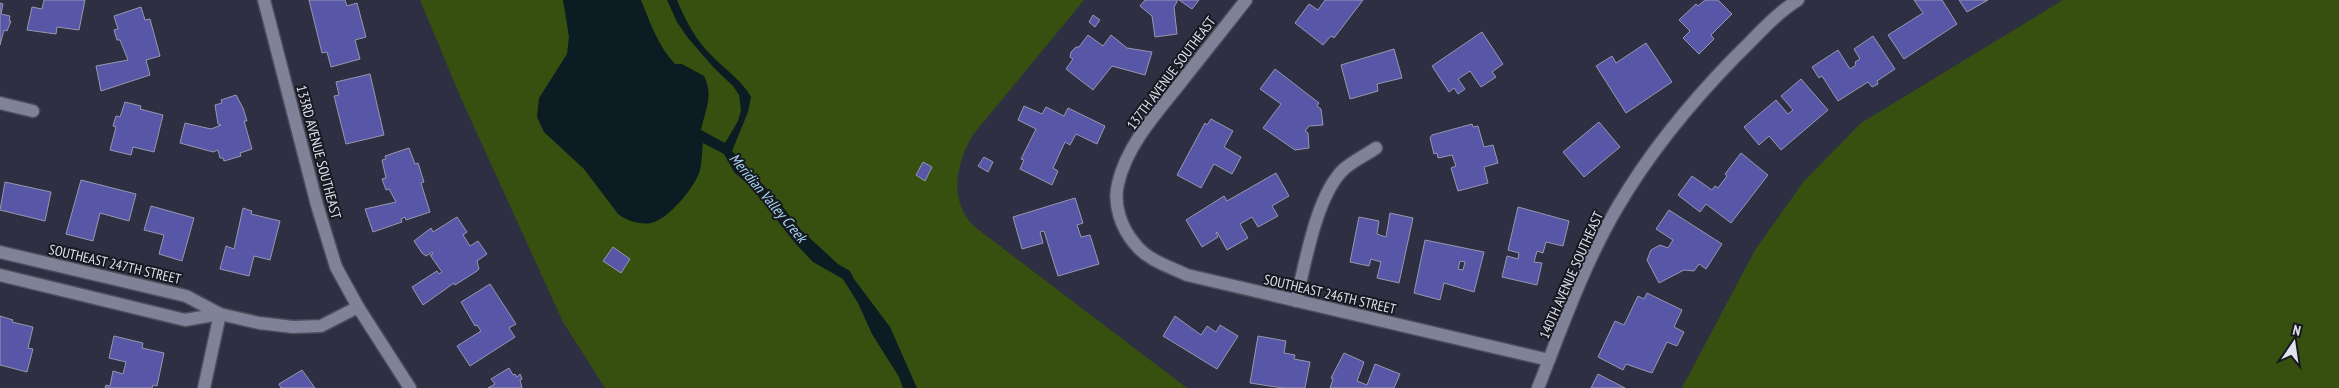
<svg xmlns="http://www.w3.org/2000/svg" width="2339" height="388" font-family="'PT Sans Narrow',sans-serif">
  <style>
    .green { fill: #375010 }
    .water { fill: #0c1c23 }
    .building { fill: #5856a6; stroke: #9798af; fill-rule: evenodd }
    .lines { fill: none; stroke-linecap: round; stroke-linejoin: round }
    .street-casing { stroke: #4c4c5b; stroke-width: 15 }
    .street { stroke: #808298; stroke-width: 12 }
    .labels { text-anchor: middle; stroke-width: 4; stroke-linejoin: round; paint-order: stroke }
    .street-label { font-size: 14px; fill: #e1e2ee; stroke: #181821 }
    .water-label { font-size: 15px; font-style: italic; fill: #a5d7f0; stroke: #181821 }
  </style>
  <rect width="100%" height="100%" fill="#2e2f42"/>
  <g class="green">
    <path d="M420 0H1084L972 136C956 166 948 201 975 227L1187 388H605L563 322 460 96Z"/>
    <path d="M2063 0H2339V388H1682L1755 250 1804 181 1861 123Z"/>
  </g>
  <path class="water" d="M563 0H641C650 22 658 46 675 64H682L704 76C714 96 705 110 701 130L725 143 738 121 741 110 739 95 733 86 714 68 688 38 677 22 667 0H677C686 22 697 42 714 58 727 71 742 81 751 97L748 112 732 151 779 202 801 230 838 264 850 271 854 279 890 327 917 388H903L899 377 872 334 858 303 843 279 813 262 795 243 751 187 734 172 724 154 703 143C702 152 702 161 700 170 696 186 668 220 651 223 640 225 627 221 618 214L584 169 544 132 537 117 539 98 567 54 569 37Z"/>
  <g class="building">
    <path d="M44 0H85L79 30 57 27 56 34 27 30 32 7 42 9Z"/>
    <path d="M309 0H345L347 6 357 3 366 37 355 40 360 59 331 67 327 52 322 53Z"/>
    <path d="M1145 0H1178L1174 7 1177 34 1155 37 1152 16 1140 6Z"/>
    <path d="M1179 0H1199L1192 9Z"/>
    <path d="M1325 0H1363L1334 38 1331 36 1323 45 1295 23 1309 4 1318 10Z"/>
    <path d="M1705 0H1718L1732 14 1711 35 1714 39 1699 54 1683 38 1690 31 1679 20 1696 4 1698 6Z"/>
    <path d="M1914 0H1942L1957 24 1904 59 1888 35 1923 13Z"/>
    <path d="M1959 0H1988L1967 12Z"/>
    <path d="M0 3 3 4 1 14 10 16 9 21H11L7 31 4 30 0 45Z"/>
    <path d="M141 7 145 20 150 19 160 56 146 60 150 75 101 91 96 66 128 60 120 40H117L114 30 118 29 114 16Z"/>
    <path d="M1093 15 1100 20 1095 27 1089 22Z"/>
    <path d="M1482 32 1503 64 1492 72 1496 77 1481 87 1470 71 1458 79 1465 89 1458 94 1454 88 1449 92 1432 66Z"/>
    <path d="M1088 35 1103 46 1111 35 1127 48 1152 52 1145 75 1112 66 1093 90 1066 69 1073 59 1070 57 1071 52 1076 47H1079Z"/>
    <path d="M1873 36 1895 69 1877 81 1878 84 1872 87 1868 82 1838 101 1822 76 1819 78 1812 67 1838 50 1850 69 1856 65 1855 62 1860 59 1854 49Z"/>
    <path d="M1646 43 1672 82 1626 113 1596 66 1612 56 1616 63Z"/>
    <path d="M1394 49 1402 78 1377 84 1378 91 1350 99 1341 65Z"/>
    <path d="M1275 69 1319 103 1317 106 1321 109 1323 125 1309 126 1305 131 1308 133 1309 148 1295 150 1263 128 1281 104 1260 89Z"/>
    <path d="M370 74 384 135 346 144 334 96 339 95 336 82Z"/>
    <path d="M1801 79 1828 110 1781 150 1769 136 1759 145 1744 127 1776 100 1788 114 1793 110 1781 96Z"/>
    <path d="M236 95 243 108 247 121H244L252 149 240 153 241 156 224 161 223 158H220L218 150 213 152 180 143 185 123 211 129 221 125 218 124 215 105 222 103 221 100Z"/>
    <path d="M125 102 141 106 140 109 163 115 154 152 133 147 131 155 110 150 116 127 113 126 116 116 120 117Z"/>
    <path d="M1024 106 1042 114 1046 107 1064 116 1068 108 1105 126 1097 144 1076 134 1070 145 1065 142 1053 168 1058 171 1052 185 1020 169 1024 160 1021 159 1036 129 1018 120Z"/>
    <path d="M1211 119 1233 131 1224 147 1241 157 1232 174 1214 164 1201 188 1177 175 1205 123 1207 125Z"/>
    <path d="M1599 122 1620 147 1584 177 1563 152Z"/>
    <path d="M1472 124 1473 127 1478 126 1484 147 1493 145 1498 163 1484 167 1488 183 1458 191 1451 168 1456 166 1452 155 1438 158 1437 153 1434 154 1430 138 1432 135Z"/>
    <path d="M409 148 415 164 418 163 424 182 421 183 430 212 406 220 405 217 401 219 402 222 373 232 365 209 396 202 389 189 386 190 382 179 386 178 382 160 386 159 385 156Z"/>
    <path d="M1741 153 1768 175 1731 223 1706 204 1700 212 1678 195 1692 176 1712 190 1715 186 1718 188 1727 176 1725 174Z"/>
    <path d="M984 157 993 162 988 172 978 166Z"/>
    <path d="M923 162 932 167 925 181 916 175Z"/>
    <path d="M1276 173 1289 196 1272 206 1278 216 1258 227 1252 217 1240 224 1248 238 1227 250 1217 232 1216 233 1218 237 1202 247 1186 220 1224 196 1227 201Z"/>
    <path d="M81 180 136 194 129 221 100 213 93 241 66 234Z"/>
    <path d="M5 182 51 192 45 221 0 210Z"/>
    <path d="M1075 198 1083 223 1077 225 1081 237 1090 235 1099 264 1058 276 1044 231 1040 232 1043 243 1022 249 1013 217Z"/>
    <path d="M151 206 194 218 182 261 159 254 164 235 144 230Z"/>
    <path d="M1518 207 1569 221 1563 246 1546 242 1543 253 1537 251 1534 262 1542 263 1537 285 1502 277 1507 256 1518 259 1519 253 1508 250Z"/>
    <path d="M243 208 252 211 251 214 280 221 270 260 254 256 249 276 220 269 226 246 234 249Z"/>
    <path d="M1669 210 1722 244 1706 269 1699 264 1694 271 1684 270 1659 283 1647 260 1651 250 1660 245 1668 248 1673 240 1656 229Z"/>
    <path d="M1390 213 1413 218 1399 283 1377 278 1381 262 1371 259 1369 266 1350 262 1359 217 1379 221 1377 234 1386 237Z"/>
    <path d="M457 217 467 232 463 235 470 246 478 241 487 254 477 261 479 269 477 271 455 285 454 283 423 305 412 287 437 271 439 274 442 272 430 255 433 254 432 252 426 256 422 253 414 241 431 228 433 232Z"/>
    <path d="M1425 240 1484 252 1474 292 1444 283 1440 300 1414 293ZM1460 261 1465 262 1463 270 1458 269Z"/>
    <path d="M613 247 630 259 621 273 603 261Z"/>
    <path d="M490 284 516 324 509 328 515 337 470 366 457 346 481 331 477 325 475 326 461 302Z"/>
    <path d="M1647 293 1682 310 1674 327 1684 332 1677 346 1667 342 1652 373 1626 364 1623 370 1598 357 1615 321 1624 325 1638 296 1644 299Z"/>
    <path d="M0 316 13 320 12 322 33 327 28 348 33 349 27 372 0 365Z"/>
    <path d="M1175 316 1201 335 1207 326 1216 332 1220 325 1238 336 1217 369 1163 336Z"/>
    <path d="M114 336 143 343 142 348 164 353 157 386 153 385 152 388H105L106 385 110 386 113 371 123 374 126 362 109 358Z"/>
    <path d="M1258 336 1286 341 1284 353 1295 355 1294 359 1310 362 1305 388H1283L1250 383Z"/>
    <path d="M1344 353 1364 362 1357 381 1367 385 1375 364 1400 374 1394 388H1330L1333 379 1331 378Z"/>
    <path d="M509 368 513 375 515 374 517 377 520 374 522 379 520 380 522 388H488L495 384 491 379Z"/>
    <path d="M302 370 315 388H281L279 384Z"/>
    <path d="M1598 374 1625 388H1591Z"/>
  </g>
  <g class="lines">
    <g class="street-casing">
      <g id="street">
        <path d="M264 0 317 205 336 267 358 307 410 388"/>
        <path d="M1246 0C1225 27 1203 54 1182 81 1158 111 1126 146 1118 184 1113 204 1121 228 1135 244 1147 260 1170 267 1187 275L1549 360"/>
        <path d="M0 103 33 111"/>
        <path d="M0 252 186 296 220 314 259 323 293 327 321 326 358 307"/>
        <path d="M0 275 185 320 220 314"/>
        <path d="M1296 301C1305 265 1316 195 1344 169 1353 161 1366 155 1376 148"/>
        <path d="M204 388 220 314"/>
        <path d="M1538 388C1562 327 1584 264 1617 208 1649 153 1692 101 1736 56 1756 37 1774 15 1798 0"/>
      </g>
    </g>
    <use href="#street" class="street"/>
  </g>
  <g class="labels">
    <g class="street-label">
      <text transform="translate(1171 73) rotate(-53)" y="5">137TH AVENUE SOUTHEAST</text>
      <text transform="translate(319 152) rotate(75)" y="5">133RD AVENUE SOUTHEAST</text>
      <text transform="translate(115 264) rotate(13)" y="5">SOUTHEAST 247TH STREET</text>
      <text transform="translate(1571 275) rotate(-66)" y="5">140TH AVENUE SOUTHEAST</text>
      <text transform="translate(1330 294) rotate(13)" y="5">SOUTHEAST 246TH STREET</text>
    </g>
    <g class="water-label">
      <text transform="translate(768 198) rotate(50)" y="5">Meridian Valley Creek</text>
    </g>
  </g>
  <g transform="translate(2294 343) rotate(13)" stroke="#181821" stroke-width="4" paint-order="stroke">
  <path d="M0-4L9 19L0 12L-9 19Z" fill="#e1e2ee"/>
  <text y="-8" font-size="14" font-weight="bold" text-anchor="middle" fill="#e1e2ee">N</text>
  </g>
</svg>
